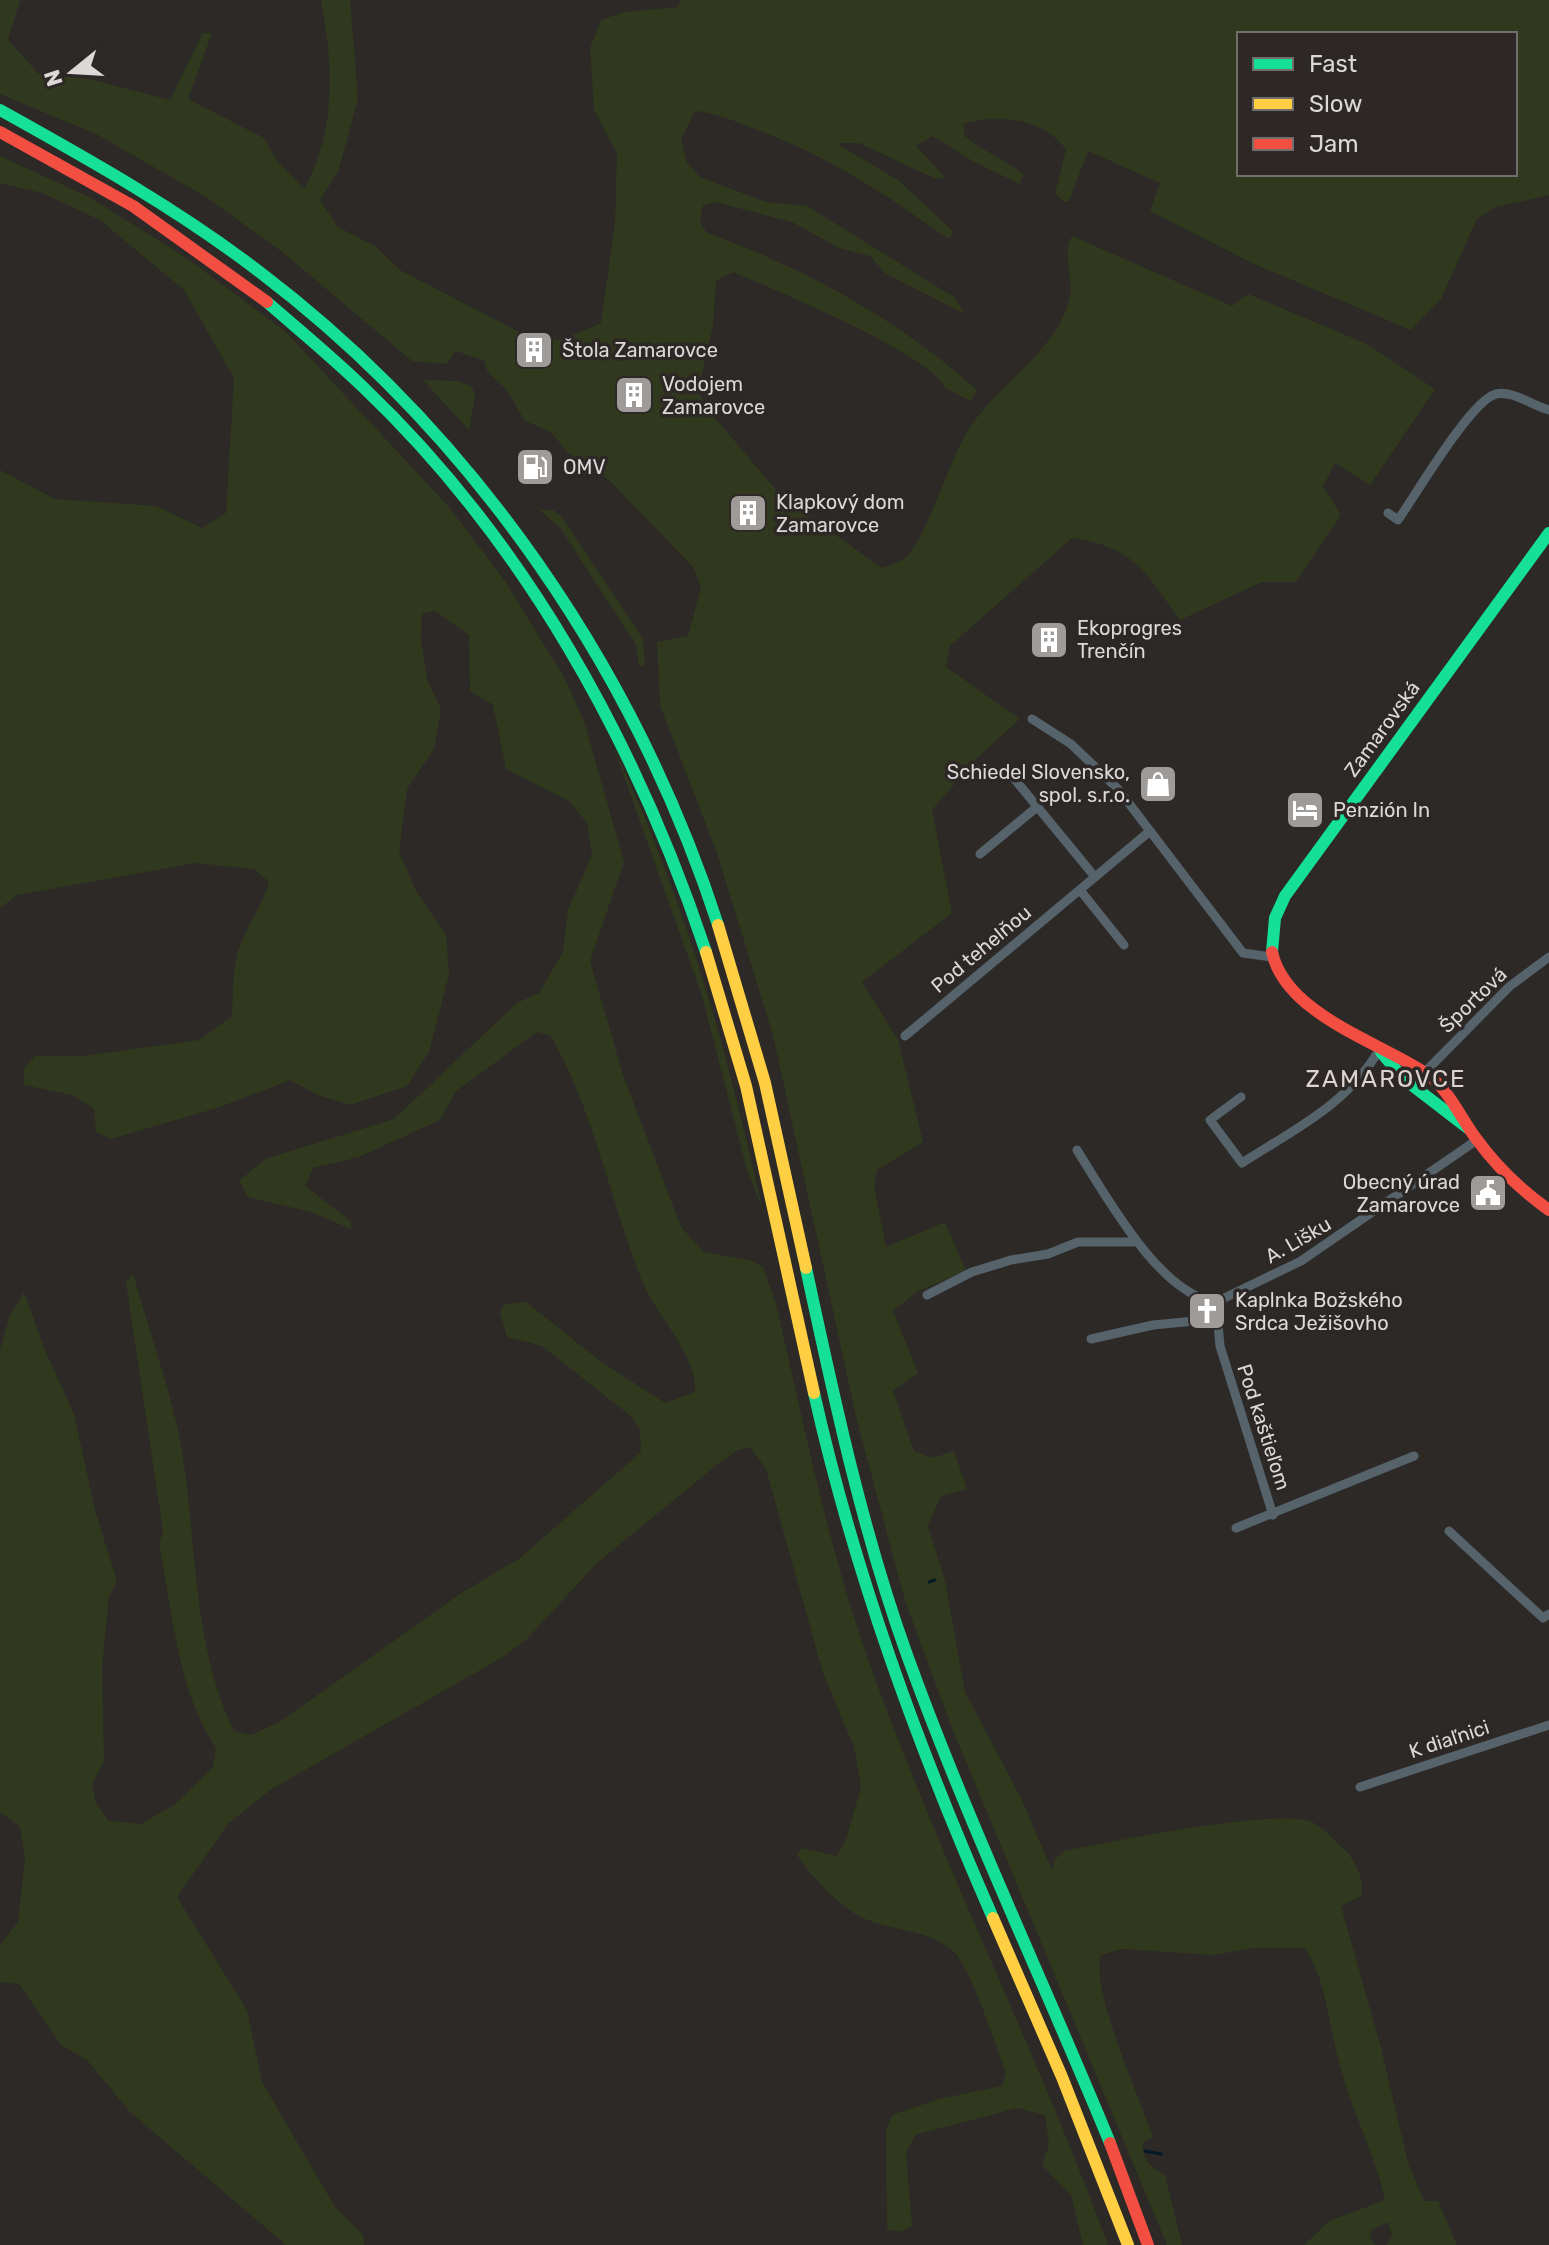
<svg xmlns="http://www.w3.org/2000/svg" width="1549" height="2245" font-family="Rubik,sans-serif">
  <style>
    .green { fill: #30391d; fill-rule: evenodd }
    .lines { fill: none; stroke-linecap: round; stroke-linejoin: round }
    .stream { stroke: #041a28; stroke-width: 3 }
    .street { stroke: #56636b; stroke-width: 9 }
    .fast { stroke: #16e098; stroke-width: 12 }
    .slow { stroke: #ffcf43; stroke-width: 12 }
    .jam { stroke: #f24e42; stroke-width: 12 }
    .labels { text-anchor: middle; stroke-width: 7; stroke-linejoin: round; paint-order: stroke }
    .poi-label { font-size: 20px; fill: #dbd8d7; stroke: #2d2826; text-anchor: start }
    .street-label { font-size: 20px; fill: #dbd8d7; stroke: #2d2826 }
    .quarter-label { font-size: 24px; letter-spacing: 2px; fill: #dbd4d1; stroke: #2d2826 }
  </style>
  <rect width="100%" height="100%" fill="#2c2927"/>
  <g class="green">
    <path d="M0 0H20L8 40 39 74 89 79 170 100 203 33H212L188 99 264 138 277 161 304 189C337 130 333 64 321 0H350L358 99 338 172 320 200 338 227 375 246 400 270 525 335 561 340 601 323 615 223 617 153 594 110 590 48 601 20 624 12 677 7 681 0H1549V195L1496 207 1477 219 1441 299 1411 330 1256 265 1150 211 1160 183 1088 151 1069 201 1064 202 1055 193 1066 150C1045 118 997 113 963 124L965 136C984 152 1004 159 1023 174L1020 184 974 162 933 136 916 146 945 177 936 179 859 143H836L898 180 954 232 948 239C888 195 829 157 760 131 739 123 718 113 695 111L681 140 687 163 700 177 766 202 807 206 954 297 965 314 886 274 870 256 839 248 792 222 715 202 703 205 700 222 707 233C807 269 898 319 977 390L971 401 945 388C933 355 771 288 733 272L716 281 713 325 698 391 705 406 781 496 882 568C888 565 899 563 904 559 925 542 949 462 966 434 995 384 1052 358 1069 301 1076 279 1060 258 1072 236L1232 306 1248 294 1367 344 1435 389 1370 485 1335 463 1323 486 1341 515 1296 582H1262L1180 620C1146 573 1135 547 1072 538L950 646 946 667 1020 719 977 758 932 810 952 913 862 982 898 1040 923 1142 877 1170 874 1185 886 1247 945 1222 966 1271 918 1291 893 1311 918 1373 893 1391 914 1451 933 1458 954 1451 967 1489 941 1496 928 1526 945 1581 965 1692 1021 1798 1052 1870 1055 1859 1064 1851C1106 1843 1283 1806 1314 1823 1324 1828 1333 1840 1342 1847 1355 1859 1365 1879 1361 1896L1341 1906 1381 2048 1408 2163 1424 2201H1438L1457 2245H1386L1392 2235 1388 2222 1371 2230 1369 2236 1376 2245H1304L1329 2221 1385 2200C1375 2154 1352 2112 1340 2066 1329 2027 1327 1982 1305 1948H1254L1214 1955 1122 1949 1101 1955C1090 1989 1140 2099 1153 2137L1143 2142C1141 2159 1151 2168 1165 2175L1182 2245H1167L952 1728 905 1601 857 1421 773 1035 717 853 660 705 657 642 688 636 701 588 694 568 610 481 567 452 551 432 525 421 506 389 487 371 485 361 456 351 446 364 412 361 281 251 206 197 96 134 0 94ZM1239 34H1515V174H1239Z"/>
    <path d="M0 156 89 197 188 259 286 332 448 506 505 581 564 677 584 721 624 862 590 961 623 1075 681 1227 704 1252 750 1260 763 1267 776 1304C805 1428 829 1553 873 1673 943 1867 1037 2051 1108 2245H1083L1071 2195 1042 2165 1049 2145 1045 2115 1017 2108 915 2135 906 2153 912 2226 900 2232 887 2229 886 2130 892 2115 939 2099 1002 2086 1006 2073C995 2045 971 1965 951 1949 926 1929 891 1931 863 1918 841 1908 810 1875 797 1855L801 1848 837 1856 846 1839 861 1787 854 1747 823 1673 766 1469 750 1447 736 1451 718 1464 597 1563 527 1639 503 1657 270 1790 228 1824 177 1897 247 2010 262 2082 335 2207 363 2235 364 2245H286L130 2112 87 2060 61 2045 19 1984 0 1982V1945L18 1922 25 1858 20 1827 0 1812V1350L10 1315 24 1292 45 1350 74 1414 95 1510 117 1581 109 1597 102 1667 104 1761 92 1784 96 1804 109 1821 141 1824 174 1805 213 1767 216 1748C177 1690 173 1612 159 1545L163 1531 126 1282 133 1274C149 1332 172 1392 182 1451 197 1543 192 1644 234 1731L251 1735 281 1721 460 1594 520 1558 641 1452 640 1430 632 1417 542 1346 507 1337 500 1312 504 1304 526 1302 600 1361 665 1403 695 1392C697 1354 658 1319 643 1283 610 1201 595 1113 550 1035L537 1032 456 1091 440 1120 359 1157 313 1168 305 1186 351 1221V1229L311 1212 248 1197 239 1181 265 1159 394 1119 517 1003 539 993 563 952 568 910 592 855 587 823 569 801 506 769 493 705 470 691 469 635 435 611 422 614 421 639 427 679 441 709 434 749 407 789 399 852 416 891 446 935 449 975 429 1052 407 1086 350 1105 318 1095 290 1080 220 1107 111 1139 96 1132 94 1109 72 1095 24 1085V1068L35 1056H83L199 1040 232 1016C233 994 232 973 238 952 245 928 262 907 269 882L254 869 196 863 17 895 0 908V470L55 499 156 506 202 528 226 513 234 378 184 290 100 220 42 193 0 183Z"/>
    <path d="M423 380 458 381 472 387 475 396 469 430Z"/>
    <path d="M540 510H553L562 517 643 639 645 664 639 667 636 645 561 529Z"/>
    <path d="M614 748C685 900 726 1045 762 1208L747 1170 702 996Z"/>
  </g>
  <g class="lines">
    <g class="stream">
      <path d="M929 1582 935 1580"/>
      <path d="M1145 2151 1161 2154"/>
    </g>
    <g class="street">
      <path d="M1388 513 1398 520C1415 496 1471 400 1496 394 1512 390 1533 406 1549 410"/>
      <path d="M1032 719 1071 744 1118 789 1243 953 1272 957"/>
      <path d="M1012 776 1095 877"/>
      <path d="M980 854 1037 807"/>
      <path d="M1080 890 1124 945"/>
      <path d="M905 1036 1150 831"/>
      <path d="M1425 1072 1510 986 1549 957"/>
      <path d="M1241 1097 1210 1120 1242 1163C1293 1130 1348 1104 1379 1050"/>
      <path d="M1077 1150C1106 1196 1160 1295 1216 1302L1301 1261 1477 1140"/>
      <path d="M927 1295 972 1272 1011 1260 1048 1254 1078 1242H1135"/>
      <path d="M1216 1302 1220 1346 1273 1515"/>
      <path d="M1091 1339 1153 1325 1216 1319"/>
      <path d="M1236 1528 1414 1456"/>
      <path d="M1449 1531 1543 1618 1549 1614"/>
      <path d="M1360 1787 1549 1725"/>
    </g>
    <g class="fast">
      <path d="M0 110C90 160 179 210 261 273 475 436 635 670 718 925"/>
      <path d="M267 302C299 330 332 357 363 387 524 540 636 742 706 952"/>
      <path d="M1272 952 1275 918 1285 896 1549 533"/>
      <path d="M1381 1052 1404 1079 1469 1129"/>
      <path d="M806 1268C834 1398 862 1530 907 1655 967 1821 1043 1980 1110 2143"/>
      <path d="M814 1393C855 1575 918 1747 993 1918"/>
    </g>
    <g class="slow">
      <path d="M718 925 765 1083 806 1268"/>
      <path d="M706 952 746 1086 814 1393"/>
      <path d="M993 1918 1062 2077 1128 2245"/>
    </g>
    <g class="jam">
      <path d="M0 132 133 206 267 302"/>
      <path d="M1272 952C1286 1015 1380 1042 1427 1074 1449 1090 1459 1115 1475 1137 1495 1165 1521 1190 1549 1210"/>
      <path d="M1110 2143 1148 2245"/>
    </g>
  </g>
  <defs>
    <g id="building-square" transform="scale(2)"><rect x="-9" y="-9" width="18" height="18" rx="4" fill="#9e9b99" stroke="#2d2826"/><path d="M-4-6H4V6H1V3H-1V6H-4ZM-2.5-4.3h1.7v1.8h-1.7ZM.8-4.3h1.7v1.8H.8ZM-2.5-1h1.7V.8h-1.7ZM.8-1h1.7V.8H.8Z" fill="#fff"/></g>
    <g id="fuel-square" transform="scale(2)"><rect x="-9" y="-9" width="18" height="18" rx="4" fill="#9e9b99" stroke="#2d2826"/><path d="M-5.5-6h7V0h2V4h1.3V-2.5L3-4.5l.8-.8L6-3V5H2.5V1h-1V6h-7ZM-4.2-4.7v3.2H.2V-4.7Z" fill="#fff"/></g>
    <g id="shop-square" transform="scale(2)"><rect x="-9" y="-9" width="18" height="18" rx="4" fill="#9e9b99" stroke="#2d2826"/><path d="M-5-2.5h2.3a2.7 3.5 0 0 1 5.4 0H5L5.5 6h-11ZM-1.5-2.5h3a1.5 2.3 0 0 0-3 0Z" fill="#fff"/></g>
    <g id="hotel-square" transform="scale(2)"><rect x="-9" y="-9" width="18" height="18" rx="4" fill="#9e9b99" stroke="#2d2826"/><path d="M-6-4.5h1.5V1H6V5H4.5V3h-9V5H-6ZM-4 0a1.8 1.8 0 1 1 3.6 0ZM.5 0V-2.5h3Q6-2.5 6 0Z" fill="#fff"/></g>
    <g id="civic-square" transform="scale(2)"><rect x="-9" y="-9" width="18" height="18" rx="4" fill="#9e9b99" stroke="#2d2826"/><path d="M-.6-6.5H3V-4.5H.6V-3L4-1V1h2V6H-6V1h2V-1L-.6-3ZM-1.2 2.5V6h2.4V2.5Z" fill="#fff"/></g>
    <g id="church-square" transform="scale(2)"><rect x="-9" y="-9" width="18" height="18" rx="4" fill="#9e9b99" stroke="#2d2826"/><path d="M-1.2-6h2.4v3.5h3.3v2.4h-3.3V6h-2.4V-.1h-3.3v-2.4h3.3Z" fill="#fff"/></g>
  </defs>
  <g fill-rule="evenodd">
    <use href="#building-square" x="534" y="350"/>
    <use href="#building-square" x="634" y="395"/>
    <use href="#fuel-square" x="535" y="467"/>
    <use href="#building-square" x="748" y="513"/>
    <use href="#building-square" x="1049" y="640"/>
    <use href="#shop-square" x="1158" y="784"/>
    <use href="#hotel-square" x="1305" y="810"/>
    <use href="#civic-square" x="1488" y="1193"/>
    <use href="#church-square" x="1207" y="1311"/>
  </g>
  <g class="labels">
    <g class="poi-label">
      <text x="562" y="357">Štola Zamarovce</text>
      <text x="662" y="391">Vodojem<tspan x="662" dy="23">Zamarovce</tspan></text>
      <text x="563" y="474">OMV</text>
      <text x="776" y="509">Klapkový dom<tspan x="776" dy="23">Zamarovce</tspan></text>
      <text x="1077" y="635">Ekoprogres<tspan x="1077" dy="23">Trenčín</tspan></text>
      <text x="1130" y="779" text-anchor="end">Schiedel Slovensko,<tspan x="1130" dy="23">spol. s.r.o.</tspan></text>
      <text x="1333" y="817">Penzión In</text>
      <text x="1460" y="1189" text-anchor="end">Obecný úrad<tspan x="1460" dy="23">Zamarovce</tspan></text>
      <text x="1235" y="1307">Kaplnka Božského<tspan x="1235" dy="23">Srdca Ježišovho</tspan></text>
    </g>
    <g class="street-label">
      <text transform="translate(1382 729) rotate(-54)" y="7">Zamarovská</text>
      <text transform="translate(981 949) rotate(-40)" y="7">Pod tehelňou</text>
      <text transform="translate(1473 1000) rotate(-44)" y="7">Športová</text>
      <text transform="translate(1298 1240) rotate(-30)" y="7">A. Lišku</text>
      <text transform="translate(1264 1427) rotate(72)" y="7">Pod kaštieľom</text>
      <text transform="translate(1449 1739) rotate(-18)" y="7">K diaľnici</text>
    </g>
    <g class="quarter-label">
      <text x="1386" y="1087">ZAMAROVCE</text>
    </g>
  </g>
  <rect x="1237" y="32" width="280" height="144" fill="#2d2826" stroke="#736e6d" stroke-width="2"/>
  <rect x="1253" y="58" width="40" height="12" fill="#16e098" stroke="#736e6d" stroke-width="2"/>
  <text x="1309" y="72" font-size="24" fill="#dbd8d7">Fast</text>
  <rect x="1253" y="98" width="40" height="12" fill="#ffcf43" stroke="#736e6d" stroke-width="2"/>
  <text x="1309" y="112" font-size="24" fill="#dbd8d7">Slow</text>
  <rect x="1253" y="138" width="40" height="12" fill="#f24e42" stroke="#736e6d" stroke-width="2"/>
  <text x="1309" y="152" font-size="24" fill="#dbd8d7">Jam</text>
  <g transform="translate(72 72) rotate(252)" stroke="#2d2826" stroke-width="6" paint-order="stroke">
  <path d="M0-6L14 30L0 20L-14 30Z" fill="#dbd8d7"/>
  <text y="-12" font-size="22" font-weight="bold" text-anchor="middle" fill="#dbd8d7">N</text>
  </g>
</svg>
